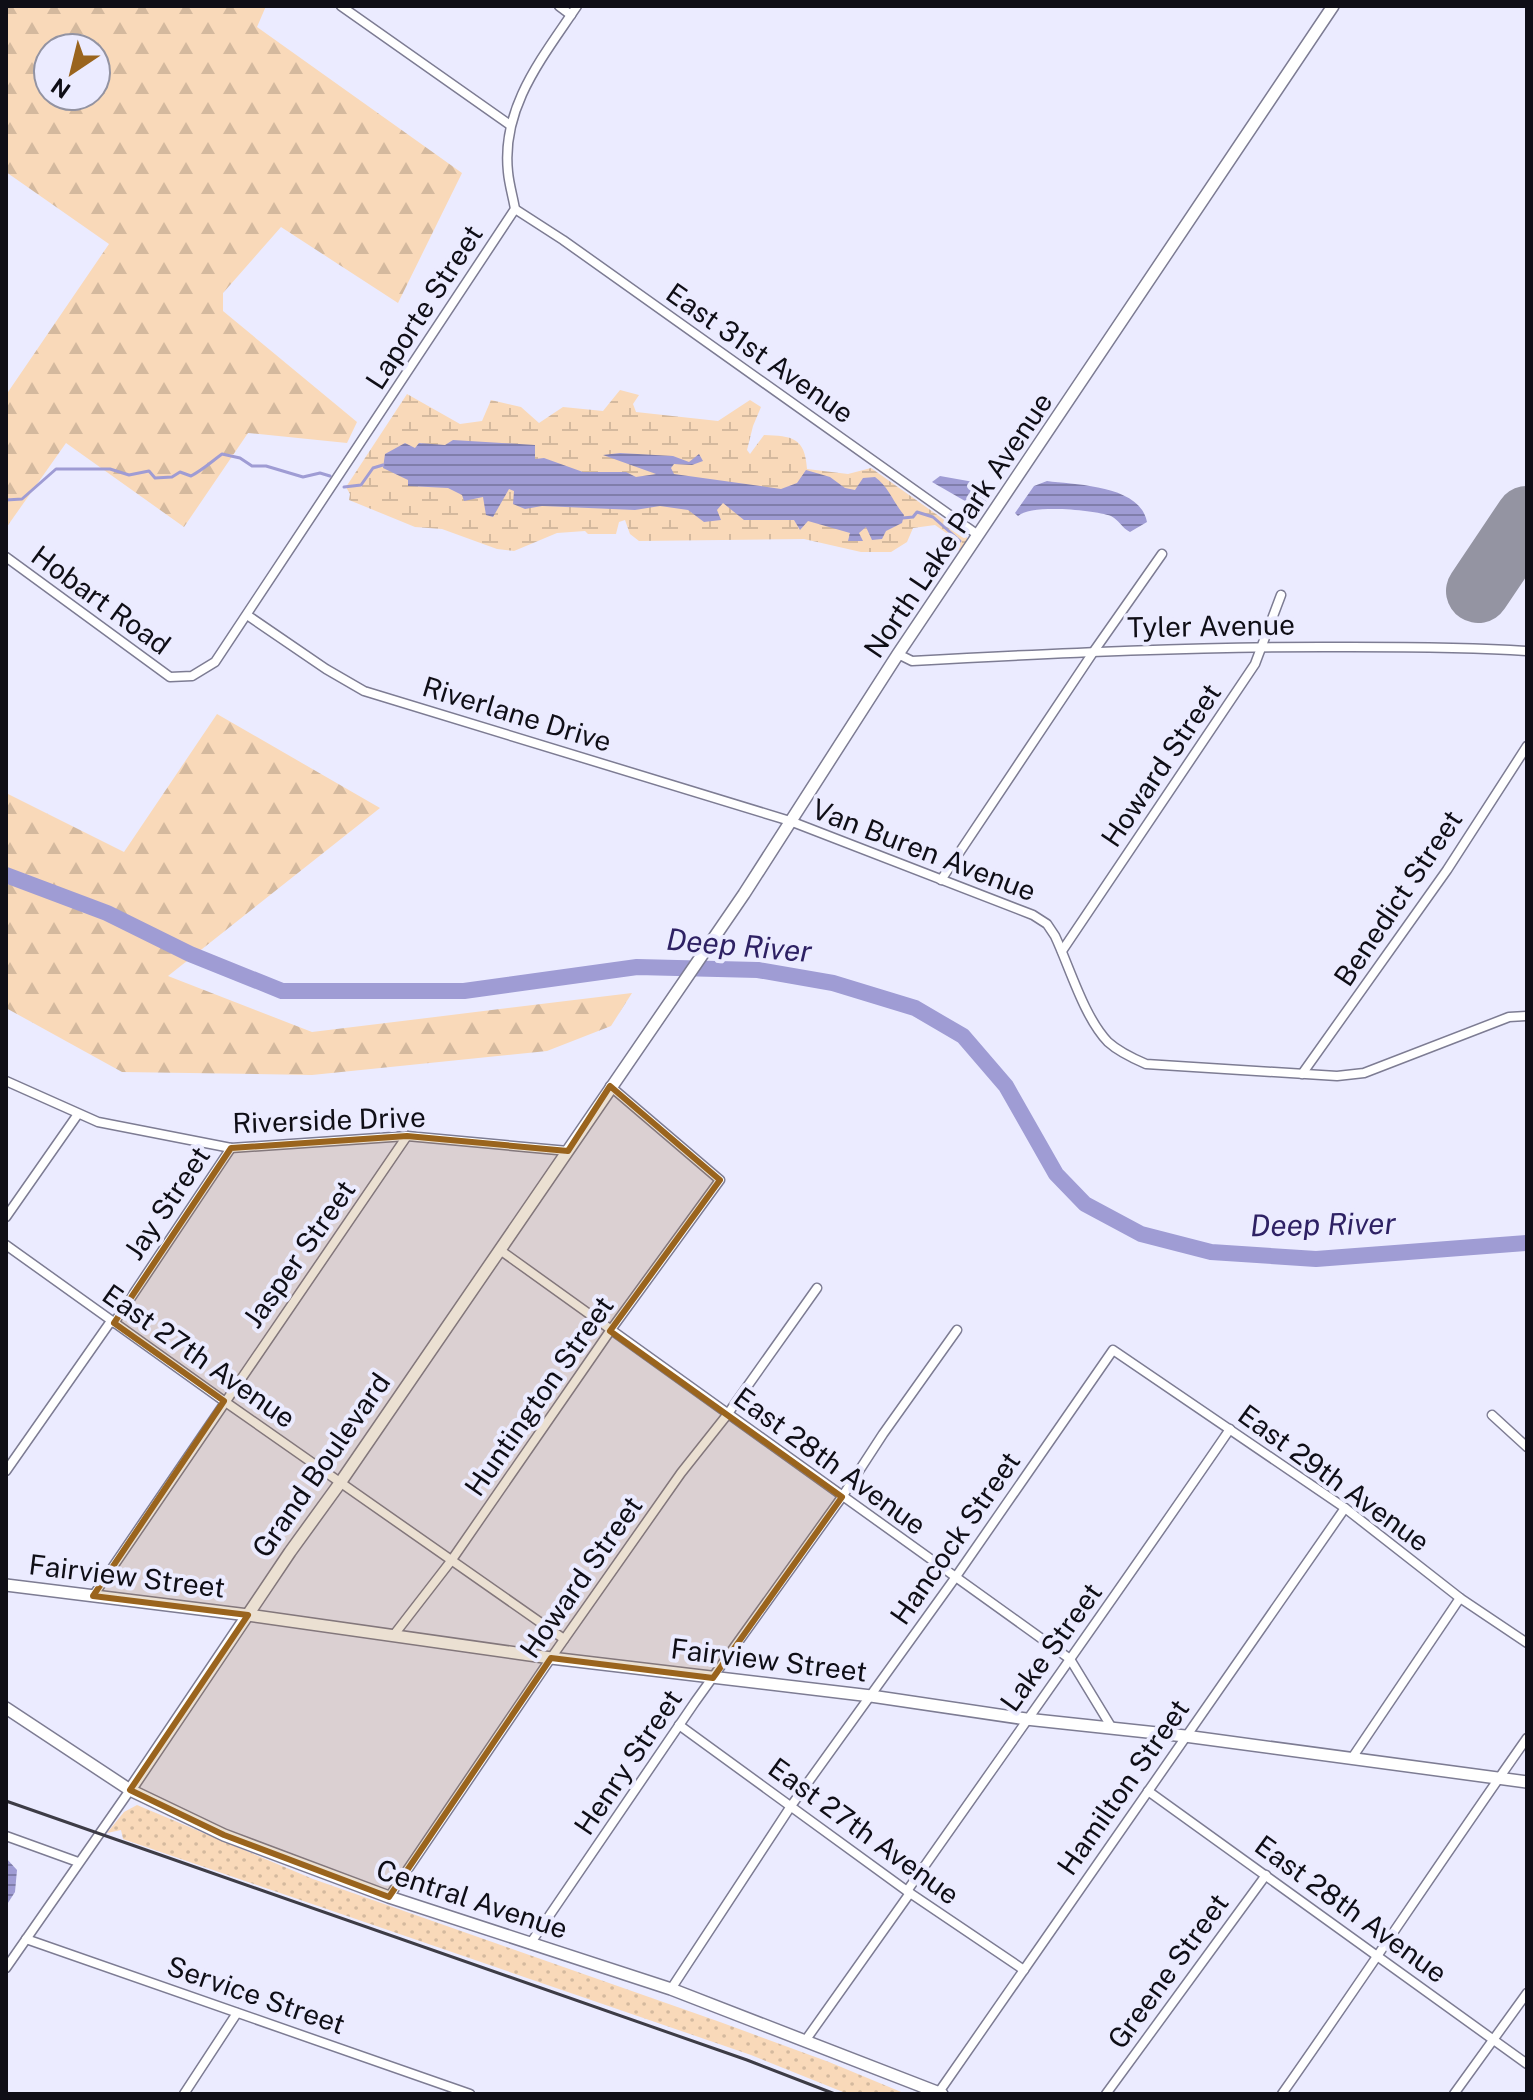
<svg xmlns="http://www.w3.org/2000/svg" width="1533" height="2100" font-family="'Public Sans',sans-serif">
  <style>
    .grass { fill: url(#grass-dots) }
    .forest { fill: url(#forest-firs); fill-rule: evenodd }
    .wetland { fill: url(#wetland-marsh) }
    .water { fill: url(#water-rules) }
    .lines { fill: none; stroke-linecap: round; stroke-linejoin: round }
    .stream { stroke: #9f9cd4; stroke-width: 3 }
    .river { stroke: #9f9cd4; stroke-width: 16 }
    .runway { stroke: #9494a2; stroke-width: 64 }
    .street-casing { stroke: #7d7c93; stroke-width: 11 }
    .secondary-casing { stroke: #7d7c93; stroke-width: 14 }
    .street { stroke: #fff; stroke-width: 8 }
    .secondary { stroke: #fff; stroke-width: 11 }
    .rail { stroke: #3d3c46; stroke-width: 3 }
    .marked { fill: #9a641d; fill-opacity: 0.2; stroke: #9a641d; stroke-width: 6; stroke-linejoin: round }
    .labels { text-anchor: middle; stroke-width: 8; stroke-linejoin: round; paint-order: stroke }
    .street-label { font-size: 28px; fill: #0f0e16; stroke: #ebebff }
    .water-label { font-size: 30px; font-style: italic; fill: #2e2164; stroke: #ebebff }
  </style>
  <defs>
    <pattern id="grass-dots" width="8" height="8" patternUnits="userSpaceOnUse" patternTransform="scale(2)"><rect width="8" height="8" fill="#f9d9b9"/><path d="M2 2h.1M6 6h.1" fill="none" stroke="#d4b99e" stroke-width="1.8" stroke-linecap="round"/></pattern>
    <pattern id="forest-firs" width="22" height="20" patternUnits="userSpaceOnUse" patternTransform="scale(2)"><rect width="22" height="20" fill="#f9d9b9"/><path d="M5 1l3.5 6h-7zM16 11l3.5 6h-7z" fill="#d4b99e"/></pattern>
    <pattern id="wetland-marsh" width="20" height="14" patternUnits="userSpaceOnUse" patternTransform="scale(2)"><rect width="20" height="14" fill="#f9d9b9"/><path d="M1 5h8M5 5V1M11 12h8M15 12V8" fill="none" stroke="#d4b99e"/></pattern>
    <pattern id="water-rules" width="6" height="5" patternUnits="userSpaceOnUse" patternTransform="scale(2)"><rect width="6" height="5" fill="#9f9cd4"/><path d="M0 2.5h6" fill="none" stroke="#807eab"/></pattern>
  </defs>
  <rect width="100%" height="100%" fill="#ebebff"/>
  <path class="grass" d="M137 1805 313 1879 720 2022 829 2062 906 2094H848L751 2055 123 1839 121 1830 107 1833 124 1812Z"/>
  <g class="forest">
    <path d="M6 6H266L257 27 462 173 398 303 281 227 223 293V311L357 422 347 443 248 433 184 527 66 443 6 528V395L109 244 6 172ZM48 48H96V96H48Z"/>
    <path d="M217 714 380 808 168 976 312 1032 632 993 611 1026 547 1051 312 1075 122 1072 6 1008V793L124 852Z"/>
  </g>
  <path class="wetland" d="M620 390 639 395 633 404 636 412 718 421 750 400 761 407 753 426 747 450 750 454 764 435C792 436 805 437 807 469L848 474 871 468 967 536V544L961 555 952 537 935 525 913 528 907 542 891 552H861L804 539 639 541 630 534 625 520 619 522 616 534H588L585 531 557 533 514 551 497 549 442 529 415 527 349 500 350 494 346 487 407 394 460 424 482 421 491 400 521 407 539 423 563 407 603 411Z"/>
  <g class="water">
    <path d="M453 440 535 445V459L544 458 583 472H626L636 477 656 474 603 455 620 453 673 456 689 462 699 454 703 461 692 465 674 464 671 468 674 474 781 489 797 483 806 470 830 477 845 488 855 490 863 478 875 477C889 487 893 502 904 515L902 523 886 531 882 539 872 540 866 527 859 533 863 541H848L850 533 808 521 800 530 794 520H744L723 503 717 510 721 520 704 522 688 510 660 506 635 510 542 506 525 509 513 504 514 491 509 489 493 517 486 515 483 497 464 501 462 495 448 488 408 486V480L383 468 385 454 405 443 415 448 419 443 445 445Z"/>
    <path d="M940 476 985 484 993 492 984 505H972L932 482Z"/>
    <path d="M1047 481C1077 485 1140 485 1147 522L1130 532C1122 528 1119 520 1111 516 1094 510 1031 504 1018 516L1015 513 1034 486Z"/>
    <path d="M6 1858 17 1870 15 1892 6 1906Z"/>
  </g>
  <g class="lines">
    <g class="stream">
      <path d="M344 487 361 485 373 468 383 465"/>
      <path d="M6 500 22 499 56 469H110L129 475 149 471 155 478 172 477 180 472 191 476C204 469 211 462 222 454L240 458 252 466H266L303 477 320 473 330 476"/>
      <path d="M903 518 913 517 917 512 933 517 960 541"/>
    </g>
    <path class="river" d="M6 875 107 913 190 954 282 991H464L637 967 758 970 833 983 915 1008 963 1036 1006 1086 1056 1174 1085 1204 1141 1234 1211 1252 1316 1259 1527 1243"/>
    <path class="runway" d="M1478 591 1527 518"/>
    <g class="street-casing">
      <g id="street">
        <path d="M341 6 510 125"/>
        <path d="M559 6 571 15"/>
        <path d="M515 209 563 240 978 535"/>
        <path d="M6 557 170 677 192 676 215 662 515 209C513 197 509 184 508 172 501 107 543 57 577 6"/>
        <path d="M247 615 326 669 364 691 790 821 1033 915 1047 924 1055 936C1070 968 1084 1017 1108 1042 1119 1052 1132 1058 1146 1064L1337 1076 1364 1073 1509 1017 1527 1016"/>
        <path d="M898 654 912 661C1058 653 1204 646 1350 647 1409 647 1468 647 1527 651"/>
        <path d="M941 880 1094 651 1162 554"/>
        <path d="M1062 951 1255 664 1281 595"/>
        <path d="M1302 1074 1447 870 1527 746"/>
        <path d="M6 1081 98 1122 231 1148 407 1136 568 1151"/>
        <path d="M6 1217 78 1114"/>
        <path d="M6 1245 224 1401 564 1639"/>
        <path d="M500 1250 1070 1659 1112 1728"/>
        <path d="M114 1323 231 1148"/>
        <path d="M1492 1415 1527 1447"/>
        <path d="M6 1471 111 1321"/>
        <path d="M93 1596 407 1136"/>
        <path d="M393 1636 451 1561 610 1331 720 1180 610 1086"/>
        <path d="M679 1725 907 1891 1024 1970"/>
        <path d="M1352 1758 1460 1598"/>
        <path d="M1148 1791 1527 2064"/>
        <path d="M6 1836 78 1862"/>
        <path d="M907 1891C1015 1737 1124 1584 1230 1429"/>
        <path d="M389 1897 551 1658 681 1473 727 1415 817 1288"/>
        <path d="M26 1939 470 2094"/>
        <path d="M530 1944 695 1702 842 1497 883 1434 957 1330"/>
        <path d="M6 1968 130 1790"/>
        <path d="M671 1989 791 1806 955 1578 1113 1350 1345 1508 1460 1598 1527 1643"/>
        <path d="M805 2041 910 1893"/>
        <path d="M939 2092 1345 1508"/>
        <path d="M184 2094 237 2013"/>
        <path d="M1106 2094 1266 1875"/>
        <path d="M1282 2094C1365 1976 1444 1856 1527 1738"/>
        <path d="M1454 2094 1527 1993"/>
      </g>
    </g>
    <g class="secondary-casing">
      <g id="secondary">
        <path d="M6 1585 248 1615 551 1658 871 1696 1026 1719 1185 1736 1527 1782"/>
        <path d="M6 1708 130 1790 224 1835 389 1897 671 1989 942 2094"/>
        <path d="M130 1790 290 1552 340 1483 744 894 898 654 1333 6"/>
      </g>
    </g>
    <use href="#street" class="street"/>
    <use href="#secondary" class="secondary"/>
    <path class="rail" d="M6 1801 747 2060 835 2094"/>
  </g>
  <path class="marked" d="M610 1086 720 1180 610 1331 842 1497 713 1678 551 1658 389 1897 224 1835 130 1790 248 1615 93 1596 224 1401 114 1323 231 1148 407 1136 568 1151Z"/>
  <g class="labels">
    <g class="street-label">
      <text transform="translate(424 307) rotate(-57)" y="10">Laporte Street</text>
      <text transform="translate(760 353) rotate(35)" y="10">East 31st Avenue</text>
      <text transform="translate(958 525) rotate(-56)" y="10">North Lake Park Avenue</text>
      <text transform="translate(101 600) rotate(36)" y="10">Hobart Road</text>
      <text transform="translate(1211 626) rotate(-1)" y="10">Tyler Avenue</text>
      <text transform="translate(517 714) rotate(17)" y="10">Riverlane Drive</text>
      <text transform="translate(1161 765) rotate(-56)" y="10">Howard Street</text>
      <text transform="translate(924 850) rotate(21)" y="10">Van Buren Avenue</text>
      <text transform="translate(1398 898) rotate(-56)" y="10">Benedict Street</text>
      <text transform="translate(329 1120) rotate(-2)" y="10">Riverside Drive</text>
      <text transform="translate(167 1203) rotate(-56)" y="10">Jay Street</text>
      <text transform="translate(299 1254) rotate(-55)" y="10">Jasper Street</text>
      <text transform="translate(199 1356) rotate(35)" y="10">East 27th Avenue</text>
      <text transform="translate(539 1396) rotate(-55)" y="10">Huntington Street</text>
      <text transform="translate(830 1461) rotate(36)" y="10">East 28th Avenue</text>
      <text transform="translate(321 1465) rotate(-55)" y="10">Grand Boulevard</text>
      <text transform="translate(1334 1478) rotate(36)" y="10">East 29th Avenue</text>
      <text transform="translate(955 1538) rotate(-55)" y="10">Hancock Street</text>
      <text transform="translate(127 1576) rotate(7)" y="10">Fairview Street</text>
      <text transform="translate(581 1577) rotate(-55)" y="10">Howard Street</text>
      <text transform="translate(1051 1647) rotate(-54)" y="10">Lake Street</text>
      <text transform="translate(769 1660) rotate(7)" y="10">Fairview Street</text>
      <text transform="translate(628 1762) rotate(-56)" y="10">Henry Street</text>
      <text transform="translate(1123 1787) rotate(-55)" y="10">Hamilton Street</text>
      <text transform="translate(864 1831) rotate(36)" y="10">East 27th Avenue</text>
      <text transform="translate(472 1899) rotate(18)" y="10">Central Avenue</text>
      <text transform="translate(1351 1909) rotate(36)" y="10">East 28th Avenue</text>
      <text transform="translate(1168 1971) rotate(-54)" y="10">Greene Street</text>
      <text transform="translate(256 1995) rotate(19)" y="10">Service Street</text>
    </g>
    <g class="water-label">
      <text transform="translate(739 946) rotate(5)" y="10">Deep River</text>
      <text transform="translate(1323 1225) rotate(-1)" y="10">Deep River</text>
    </g>
  </g>
  <rect width="1533" height="2100" fill="none" stroke="#0f0e16" stroke-width="16"/>
  <g transform="translate(72 72) rotate(215)"><circle r="38" fill="#ebebff" stroke="#9393a2" stroke-width="2"/>
  <path d="M0-6L14 30L0 20L-14 30Z" fill="#9a641d"/>
  <text y="-12" font-size="22" font-weight="bold" text-anchor="middle" fill="#0f0e16">N</text>
  </g>
</svg>
